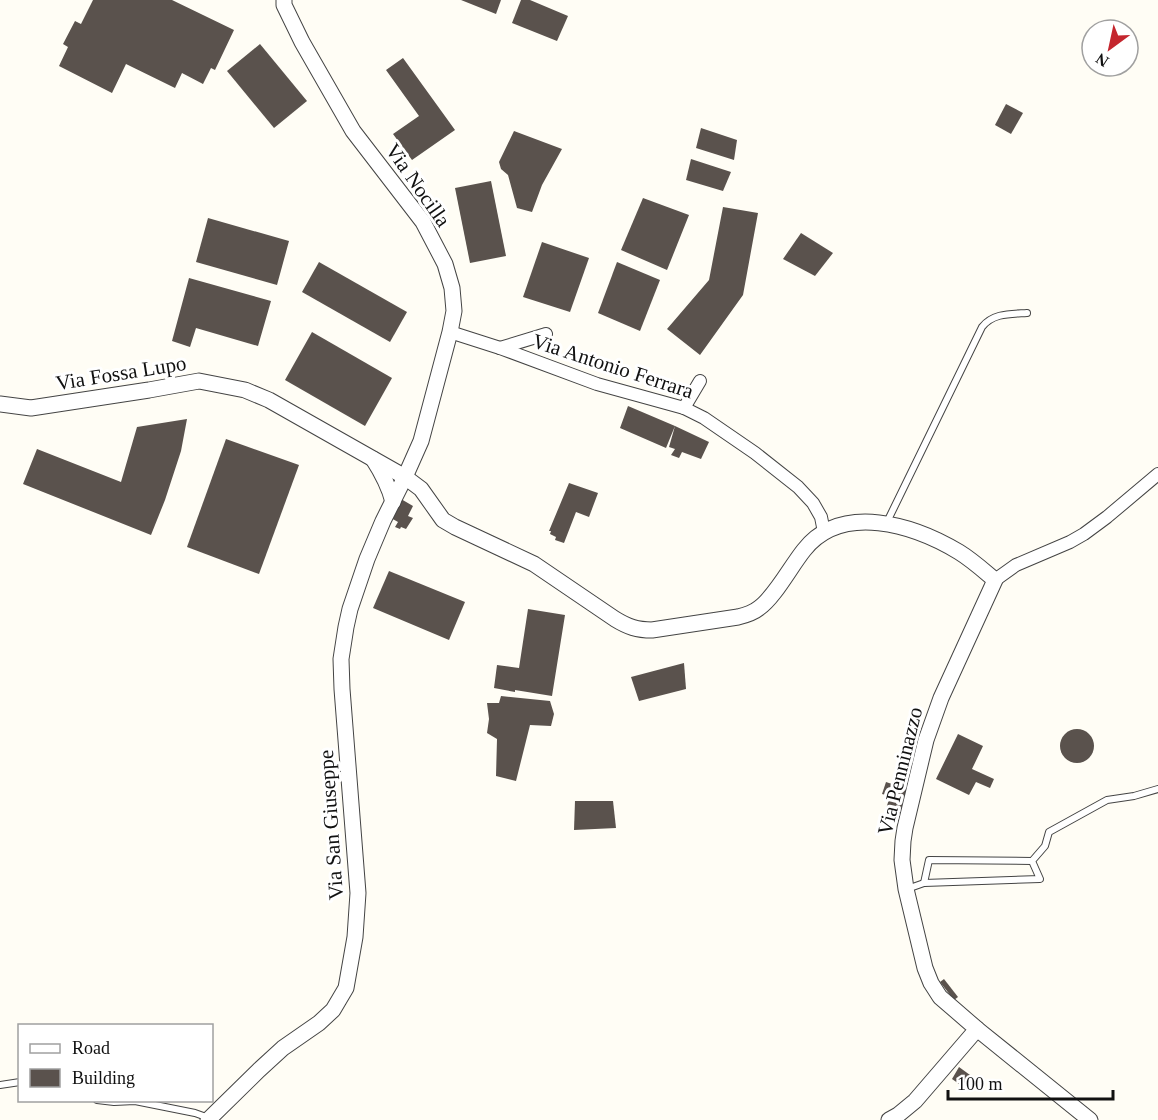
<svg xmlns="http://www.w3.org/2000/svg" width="1158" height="1120" font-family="'Times New Roman',serif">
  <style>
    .building { fill: #5a524d }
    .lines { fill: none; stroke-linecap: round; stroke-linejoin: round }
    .service-casing { stroke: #444; stroke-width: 8 }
    .minor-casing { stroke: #444; stroke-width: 14 }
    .tertiary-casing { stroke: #444; stroke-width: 17 }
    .service { stroke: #fff; stroke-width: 6 }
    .minor { stroke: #fff; stroke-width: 12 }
    .tertiary { stroke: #fff; stroke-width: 15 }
    .labels { text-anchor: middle; stroke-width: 6; stroke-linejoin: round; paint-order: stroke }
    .street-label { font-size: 21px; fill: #111; stroke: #fff }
  </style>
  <rect width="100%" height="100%" fill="#fffdf5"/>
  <g class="building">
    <path d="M93 0H172L234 30 215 70 211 68 203 84 182 73 175 88 126 64 112 93 59 66 68 47 63 44 75 21 81 24Z"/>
    <path d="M461 0H501L496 14Z"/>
    <path d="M521 0H530L568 16 557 41 512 23Z"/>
    <path d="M260 44 307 101 274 128 227 71Z"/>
    <path d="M403 58 455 130 412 160 393 134 419 116 386 70Z"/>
    <path d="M1006 104 1023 113 1011 134 995 125Z"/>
    <path d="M701 128 737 140 734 160 696 148Z"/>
    <path d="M514 131 562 149 542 185 532 212 517 208 508 175 501 169 499 162Z"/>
    <path d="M691 159 731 172 723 191 686 180Z"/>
    <path d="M491 181 506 256 470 263 455 188Z"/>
    <path d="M643 198 689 215 667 270 621 250Z"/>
    <path d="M723 207 758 213 743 295 700 355 667 329 709 280Z"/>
    <path d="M208 218 289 241 277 285 196 262Z"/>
    <path d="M801 233 833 253 815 276 783 259Z"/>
    <path d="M542 242 589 258 570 312 523 297Z"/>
    <path d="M319 262 407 312 390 342 302 292Z"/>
    <path d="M617 262 660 280 640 331 598 313Z"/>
    <path d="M189 278 271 301 258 346 196 328 190 347 172 341Z"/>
    <path d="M312 332 392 378 365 426 285 380Z"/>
    <path d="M628 406 675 426 709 442 701 459 682 452 679 458 671 455 675 449 669 447 675 426 666 448 620 428Z"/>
    <path d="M187 419 181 451 165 500 151 535 23 484 37 449 121 482 137 427Z"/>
    <path d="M226 439 299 465 259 574 187 547Z"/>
    <path d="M569 483 598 493 589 517 576 512 564 543 555 540 556 537 550 534 551 531H549Z"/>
    <path d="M401 499 413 506 408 516 413 518 406 529 401 527 400 529 395 527 398 522 391 518Z"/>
    <path d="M389 571 465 602 449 640 373 608Z"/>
    <path d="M528 609 565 615 552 696 515 690V692L494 688 497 665 519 668Z"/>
    <path d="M684 663 686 689 639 701 631 677Z"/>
    <path d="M501 696 550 701 554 714 551 726 530 725 516 781 496 776 497 739 487 733 489 719 487 703H499Z"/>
    <circle cx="1077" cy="746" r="17"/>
    <path d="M958 734 983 746 972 769 994 779 990 788 976 782 969 795 936 779Z"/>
    <path d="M886 782 907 789 899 816 885 812 890 796 882 794Z"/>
    <path d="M575 801H613L616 828 574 830Z"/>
    <path d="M944 979 958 997 954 1000 940 982Z"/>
    <path d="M959 1067 970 1075 962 1086 952 1079Z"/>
  </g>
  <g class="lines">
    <g class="service-casing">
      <g id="service">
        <path d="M887 522 982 327C993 313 1010 314 1027 313"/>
        <path d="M924 883 929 860 1032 861"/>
        <path d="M907 889 924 883 1040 879 1032 861 1045 846 1049 832 1107 800 1134 796 1158 789"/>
        <path d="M0 1085 20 1082"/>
        <path d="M97 1100 114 1102 135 1101 195 1113 209 1118"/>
      </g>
    </g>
    <g class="minor-casing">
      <g id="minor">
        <path d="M450 332 500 348 597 384 684 408 704 418 755 453 798 487 813 503 821 517 824 532"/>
        <path d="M500 348 546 334"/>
        <path d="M684 408 700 381"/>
        <path d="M995 580 1016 565 1070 542 1084 534 1107 517 1158 474"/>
      </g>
    </g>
    <g class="tertiary-casing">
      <g id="tertiary">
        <path d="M0 404 31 408 149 390 199 381 245 390 269 400 405 477 421 489 443 520 455 527 534 564 615 619C628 627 637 630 652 630L738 617C746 615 753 613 759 608 774 598 791 566 804 550 842 502 914 525 959 552 972 560 983 570 995 580L941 698 926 740 905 828 903 841 902 860 906 889 925 968 931 983 940 997 977 1029 915 1101 898 1115 889 1120"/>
        <path d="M373 459C382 473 389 486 393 502"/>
        <path d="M977 1029 1090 1120"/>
        <path d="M208 1120 259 1070 283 1048 319 1023 333 1010 346 988 355 937 358 893 342 689 341 659 346 627 350 609 367 559 383 521 405 477 421 441 450 332 454 311 452 288 445 264 423 222 353 131 302 42 284 5V0"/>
      </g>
    </g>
    <use href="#service" class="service"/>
    <use href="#minor" class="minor"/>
    <use href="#tertiary" class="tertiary"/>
  </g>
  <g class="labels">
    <g class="street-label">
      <text transform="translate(418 185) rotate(55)" y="7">Via Nocilla</text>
      <text transform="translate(613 366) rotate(18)" y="7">Via Antonio Ferrara</text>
      <text transform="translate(121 373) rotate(-9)" y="7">Via Fossa Lupo</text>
      <text transform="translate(900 771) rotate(-76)" y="7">Via Penninazzo</text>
      <text transform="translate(331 825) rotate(-94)" y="7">Via San Giuseppe</text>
    </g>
  </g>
  <rect x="18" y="1024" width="195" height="78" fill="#ffffff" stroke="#a0a0a0" stroke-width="1.5"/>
  <rect x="30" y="1044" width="30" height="9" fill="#ffffff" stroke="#a0a0a0" stroke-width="1.5"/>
  <text x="72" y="1054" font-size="18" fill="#111111">Road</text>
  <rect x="30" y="1069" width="30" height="18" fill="#5a524d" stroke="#a0a0a0" stroke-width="1.5"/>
  <text x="72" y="1084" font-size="18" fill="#111111">Building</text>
  <g transform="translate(1110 48) rotate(213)"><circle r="28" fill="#ffffff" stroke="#a0a0a0" stroke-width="1.5"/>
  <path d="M0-4.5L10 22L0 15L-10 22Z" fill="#c4262e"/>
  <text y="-9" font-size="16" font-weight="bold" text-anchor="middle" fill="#111111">N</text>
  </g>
  <path d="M948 1090v9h165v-9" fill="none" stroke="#111111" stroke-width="3"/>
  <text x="957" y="1090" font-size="18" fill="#111111" stroke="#ffffff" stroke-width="4.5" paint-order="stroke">100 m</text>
</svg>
